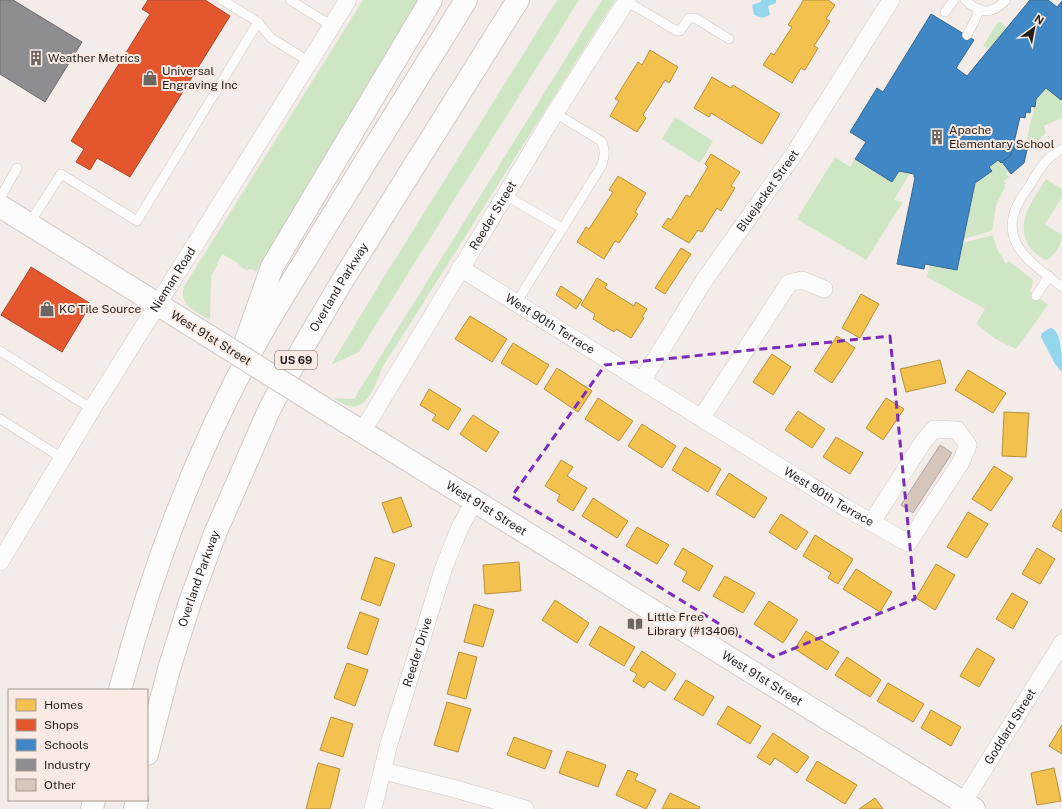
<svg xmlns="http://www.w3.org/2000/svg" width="1062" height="809" font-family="'Public Sans',sans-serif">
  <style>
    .green { fill: #cfe6c5 }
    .water { fill: #93d6ee }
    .homes { fill: #f2c14e; stroke: #b4903f }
    .shops { fill: #e4572e; stroke: #aa4629 }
    .schools { fill: #3f88c5; stroke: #376892 }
    .industry { fill: #8d8d92; stroke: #6e6c6f }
    .building { fill: #d7c6bb; stroke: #aca6a3 }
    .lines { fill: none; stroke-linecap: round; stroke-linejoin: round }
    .service-casing { stroke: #d0c9c6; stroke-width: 10 }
    .minor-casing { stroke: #d0c9c6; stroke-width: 18 }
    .tertiary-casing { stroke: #d0c9c6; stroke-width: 24 }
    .motorway-casing { stroke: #d0c9c6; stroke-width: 24 }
    .service { stroke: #fdfcfc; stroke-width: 9 }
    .minor { stroke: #fdfcfc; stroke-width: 17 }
    .tertiary { stroke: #fdfcfc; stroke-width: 22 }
    .motorway { stroke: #fdfcfc; stroke-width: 22 }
    .tertiary-bridge-casing { stroke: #d0c9c6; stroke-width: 24; stroke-linecap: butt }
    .tertiary-bridge { stroke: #fdfcfc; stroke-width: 22 }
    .marked { fill: none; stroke: #7b2cbf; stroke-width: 3; stroke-dasharray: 8 5; stroke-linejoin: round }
    .labels { text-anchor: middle; stroke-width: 4; stroke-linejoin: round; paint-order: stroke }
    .shield { fill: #f9ebe3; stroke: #645c58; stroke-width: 1 }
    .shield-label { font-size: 11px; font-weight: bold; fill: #241f1c }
    .poi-label { font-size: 12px; fill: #241f1c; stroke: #f9ebe3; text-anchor: start }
    .street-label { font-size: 12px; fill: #241f1c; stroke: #f9ebe3 }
  </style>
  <rect width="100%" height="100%" fill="#f4ece8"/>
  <g class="green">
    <path d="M363 0H418L295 209 256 272 252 269 246 270 241 267 238 263 222 254 211 277 210 320C197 312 176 304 185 285Z"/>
    <path d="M557 0H579L359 352 331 365 379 285Z"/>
    <path d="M602 0H615L382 368C377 381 368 411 349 406 344 405 339 401 334 398L354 399Z"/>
    <path d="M1000 22 1007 28 989 49 983 46 997 23Z"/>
    <path d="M1046 88 1061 100 1062 99V121L1061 118 1044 126 1046 133 1030 148 1025 147 1036 99Z"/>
    <path d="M675 117 713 141 700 163 662 139Z"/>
    <path d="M835 157 850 167 855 159 892 182 899 171 910 173 894 200 903 202 866 260 797 219Z"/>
    <path d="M998 160 1008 171 1006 173 1009 177 1004 181 1006 183 1004 185 1005 187 996 206 992 231 963 239 975 183 992 171 989 167Z"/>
    <path d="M1046 179 1062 189V197L1045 224 1062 235C1062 243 1054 258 1046 260 1039 257 1033 252 1029 246 1014 222 1034 199 1046 179Z"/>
    <path d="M993 235 997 249 1006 264 1009 261 1033 280 1032 287 1030 291 1048 305 1016 349 997 340 976 324 985 309 927 277 930 264 962 243Z"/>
  </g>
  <g class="water">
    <path d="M761 0H776V3L768 6 770 15 763 18 754 15 752 5 761 2Z"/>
    <path d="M1050 328C1062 328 1062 361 1062 372L1055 364 1041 337 1042 333Z"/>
  </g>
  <g class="homes">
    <path d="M803 0H828L835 5 826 19 830 21 814 46 818 48 805 70 801 68 792 83 763 65 771 53 774 55 792 27 788 25 803 1Z"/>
    <path d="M650 50 678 67 669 83 665 80 643 115 646 118 637 132 610 116 619 101 615 99 638 62 642 65Z"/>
    <path d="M712 77 731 88 733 85 780 114 762 144 711 113 709 117 694 108Z"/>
    <path d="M711 154 740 172 731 186 735 188 721 211 717 208 702 232 698 230 689 243 662 227 668 218 671 220 686 195 690 197 708 167 705 164Z"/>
    <path d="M618 176 646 193 635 212 638 214 619 243 615 241 604 259 577 242 586 227 589 229 613 192 609 190Z"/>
    <path d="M681 248 691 254 665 294 655 288Z"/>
    <path d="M597 278 607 284 605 288 634 306 636 302 647 309 642 317 644 318 631 338 616 329 614 332 593 319 595 314 581 305Z"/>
    <path d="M561 286 582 300 576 309 556 295Z"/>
    <path d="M861 294 879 304 860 338 842 328Z"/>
    <path d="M470 316 507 339 492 362 455 339Z"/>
    <path d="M837 336 855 348 832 383 814 371Z"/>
    <path d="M513 343 549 365 537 385 501 363Z"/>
    <path d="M772 354 791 367 773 395 753 382Z"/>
    <path d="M940 360 946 383 906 392 900 369Z"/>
    <path d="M557 368 592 391 578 412 544 389Z"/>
    <path d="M968 370 1006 393 993 413 955 390Z"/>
    <path d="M429 389 461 409 448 430 432 420 436 415 420 405Z"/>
    <path d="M598 398 633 421 619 441 585 419Z"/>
    <path d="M886 398 904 409 883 440 866 428Z"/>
    <path d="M798 411 825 429 812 448 785 430Z"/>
    <path d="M1004 412 1029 413 1026 457 1002 456Z"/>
    <path d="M473 415 499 432 486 452 460 434Z"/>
    <path d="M642 424 676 446 662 468 628 446Z"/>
    <path d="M836 437 863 453 850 474 823 457Z"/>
    <path d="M685 447 721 469 708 492 672 470Z"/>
    <path d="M561 460 573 467 567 476 587 488 573 511 557 501 560 495 545 486Z"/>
    <path d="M994 466 1013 478 991 511 972 499Z"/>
    <path d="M729 473 767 498 754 518 716 494Z"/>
    <path d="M401 497 412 526 393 533 382 503Z"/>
    <path d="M593 498 628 521 617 538 582 516Z"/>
    <path d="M1062 509V532L1052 526Z"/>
    <path d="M968 512 988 524 967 558 947 547Z"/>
    <path d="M781 514 808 532 796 550 769 532Z"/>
    <path d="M637 527 669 545 657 564 626 546Z"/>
    <path d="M815 535 853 559 838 584 828 578 831 573 803 556Z"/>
    <path d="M683 548 713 566 699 591 682 581 687 572 674 564Z"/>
    <path d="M1037 548 1055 559 1040 584 1022 574Z"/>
    <path d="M375 557 395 564 380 606 361 599Z"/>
    <path d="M519 562 521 591 485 594 483 565Z"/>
    <path d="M936 564 955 575 935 610 916 598Z"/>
    <path d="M856 569 892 592 880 612 843 589Z"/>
    <path d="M725 576 755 593 743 613 713 596Z"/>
    <path d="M1012 593 1028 602 1013 629 996 619Z"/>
    <path d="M555 600 589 623 577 643 542 620Z"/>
    <path d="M769 601 798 620 783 643 754 624Z"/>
    <path d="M474 604 494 610 483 647 464 642Z"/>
    <path d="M360 612 379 619 367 655 347 648Z"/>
    <path d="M600 626 635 647 624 666 589 645Z"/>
    <path d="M806 631 839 652 827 670 795 649Z"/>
    <path d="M977 648 995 659 979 687 960 676Z"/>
    <path d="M642 651 676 674 665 691 649 681 644 688 633 681 637 674 630 670Z"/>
    <path d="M459 652 477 657 466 699 447 694Z"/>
    <path d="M847 657 881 680 870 697 835 675Z"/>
    <path d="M347 663 368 670 355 706 334 698Z"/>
    <path d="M686 680 714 697 703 716 674 699Z"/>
    <path d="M888 683 924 704 913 722 877 701Z"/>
    <path d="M447 702 471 709 458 752 434 745Z"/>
    <path d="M728 706 761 726 750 744 717 724Z"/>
    <path d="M931 710 961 727 951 746 921 728Z"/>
    <path d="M331 717 353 724 343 757 320 750Z"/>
    <path d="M1062 725V754L1049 746Z"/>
    <path d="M773 733 809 757 797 773 775 758 770 765 757 757Z"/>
    <path d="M514 737 552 751 545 769 507 755Z"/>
    <path d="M567 751 606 765 598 787 559 773Z"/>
    <path d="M817 761 857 785 845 804 806 780Z"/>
    <path d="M318 763 340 769 330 809H306Z"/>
    <path d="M1054 768 1061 801 1037 805 1031 773Z"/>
    <path d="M628 770 638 774 635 780 656 790 646 809 616 795Z"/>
    <path d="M670 793 700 807 699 809H662Z"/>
    <path d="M875 798 883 809H859Z"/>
  </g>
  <g class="shops">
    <path d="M148 0H205L230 16 130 177 97 158 90 170 76 162 84 149 71 141 150 14 142 9Z"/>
    <path d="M31 267 91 304 62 352 1 315Z"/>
  </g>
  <g class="schools">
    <path d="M1030 0H1048L1057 7 1062 1V99L1061 100 1046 88 1036 99 1035 107 1031 106 1030 113 1026 112 1025 118 1020 117 1011 155 1001 163 998 160 989 167 992 171 975 183 957 270 925 264 924 269 897 264 915 178 914 177V174L899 171 892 182 855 159 866 142 850 132 877 88 883 92 931 14 974 40 956 68 967 76Z"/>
    <path d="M1014 143 1028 146 1024 163 1011 174 1002 162 1011 155Z"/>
  </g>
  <path class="industry" d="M0 0H13L82 42 45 102 0 74Z"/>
  <path class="building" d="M940 445 952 453 913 513 901 505Z"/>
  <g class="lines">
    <g class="service-casing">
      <g id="service">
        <path d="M222 0 258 22 271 38 310 62"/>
        <path d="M290 0 332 26"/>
        <path d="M965 0C980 14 992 15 1006 0"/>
        <path d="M626 1 675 30 680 31 689 18H695L729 39"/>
        <path d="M945 12 954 0"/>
        <path d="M967 35 976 18 979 9"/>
        <path d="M1062 149C1047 156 1038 171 1030 185 1023 195 1015 206 1013 218 1006 250 1041 270 1062 287"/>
        <path d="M505 195 562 228"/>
        <path d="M0 198 17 168"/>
        <path d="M29 224 61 174 137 221 258 22"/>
        <path d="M1036 296 1049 276"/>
        <path d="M516 303 602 165C604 157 606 149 601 141L555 113"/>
        <path d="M0 351 92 409"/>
        <path d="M0 419 62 458"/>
      </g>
    </g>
    <g class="minor-casing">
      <g id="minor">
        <path id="s1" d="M460 268 846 508 908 543 961 462 968 445 957 430 934 429 923 442 872 522"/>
        <path id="s2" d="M642 381 705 279 794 154 891 0"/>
        <path d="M702 417 789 283 802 280 824 289"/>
        <path id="s3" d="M362 432 555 113 627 0"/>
        <path id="s4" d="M0 562 92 409 348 0"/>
        <path d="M383 771 452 788 525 809"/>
        <path id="s5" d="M373 809 388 747 444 567 460 527 475 501"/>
        <path id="s6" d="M959 809 1062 643"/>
      </g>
    </g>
    <g class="tertiary-casing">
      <g id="tertiary">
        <path d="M0 206 210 337"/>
        <path id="s7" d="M322 407 974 809"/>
      </g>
    </g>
    <g class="motorway-casing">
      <g id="motorway">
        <path d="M246 341 272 267 431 0"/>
        <path d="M120 690C152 568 197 449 258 339 275 308 294 279 312 249 363 165 415 83 466 0"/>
        <path id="s8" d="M147 754 169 669 190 602 214 536 270 408 305 344 344 278 518 0"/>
        <path d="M92 809 94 800"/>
        <path d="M135 809 137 800"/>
      </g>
    </g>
    <use href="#service" class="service"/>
    <use href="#minor" class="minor"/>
    <use href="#tertiary" class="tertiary"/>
    <use href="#motorway" class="motorway"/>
    <g class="tertiary-bridge-casing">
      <path id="tertiary-bridge" d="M210 337 322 407"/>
    </g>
    <use href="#tertiary-bridge" class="tertiary-bridge"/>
  </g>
  <path class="marked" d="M890 336 915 599 773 657 512 496 605 365Z"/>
  <defs>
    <g id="building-bare" transform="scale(1.2)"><path d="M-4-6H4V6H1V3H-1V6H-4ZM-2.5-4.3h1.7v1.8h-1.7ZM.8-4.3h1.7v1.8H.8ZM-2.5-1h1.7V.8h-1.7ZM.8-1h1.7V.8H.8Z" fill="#6d6763" stroke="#f9ebe3" stroke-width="2.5" paint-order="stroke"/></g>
    <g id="shop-bare" transform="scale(1.2)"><path d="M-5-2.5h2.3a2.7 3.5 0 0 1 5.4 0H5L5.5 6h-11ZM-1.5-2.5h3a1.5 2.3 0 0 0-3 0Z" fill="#6d6763" stroke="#f9ebe3" stroke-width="2.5" paint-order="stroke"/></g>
    <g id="library-bare" transform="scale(1.2)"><path d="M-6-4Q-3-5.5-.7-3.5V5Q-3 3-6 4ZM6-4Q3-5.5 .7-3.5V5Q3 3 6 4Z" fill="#6d6763" stroke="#f9ebe3" stroke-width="2.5" paint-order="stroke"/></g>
  </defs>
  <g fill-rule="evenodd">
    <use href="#building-bare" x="36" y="58"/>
    <use href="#shop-bare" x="150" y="78"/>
    <use href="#building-bare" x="937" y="137"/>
    <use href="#shop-bare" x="47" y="309"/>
    <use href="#library-bare" x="635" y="624"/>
  </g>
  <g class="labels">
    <rect class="shield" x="275" y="351" width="42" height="18" rx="3"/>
    <g class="shield-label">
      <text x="296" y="364">US 69</text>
    </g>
    <g class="poi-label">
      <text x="48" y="62">Weather Metrics</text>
      <text x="162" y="75">Universal<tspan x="162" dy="14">Engraving Inc</tspan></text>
      <text x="949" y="134">Apache<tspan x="949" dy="14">Elementary School</tspan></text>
      <text x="59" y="313">KC Tile Source</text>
      <text x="647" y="621">Little Free<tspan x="647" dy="14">Library (#13406)</tspan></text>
    </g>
    <g class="street-label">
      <text dy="4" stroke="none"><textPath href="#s2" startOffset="228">Bluejacket Street</textPath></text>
      <text dy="4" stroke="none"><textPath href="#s3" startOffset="253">Reeder Street</textPath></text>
      <text dy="4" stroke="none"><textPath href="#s4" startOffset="331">Nieman Road</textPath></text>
      <text dy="4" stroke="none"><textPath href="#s8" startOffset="507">Overland Parkway</textPath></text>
      <text dy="4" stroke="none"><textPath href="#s1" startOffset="106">West 90th Terrace</textPath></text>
      <text transform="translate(211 338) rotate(32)" y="4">West 91st Street</text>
      <text dy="4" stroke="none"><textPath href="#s1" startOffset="434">West 90th Terrace</textPath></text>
      <text dy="4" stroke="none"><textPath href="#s7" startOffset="193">West 91st Street</textPath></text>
      <text dy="4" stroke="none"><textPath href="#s8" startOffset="183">Overland Parkway</textPath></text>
      <text dy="4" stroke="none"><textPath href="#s5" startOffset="163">Reeder Drive</textPath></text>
      <text dy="4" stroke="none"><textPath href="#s7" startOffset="517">West 91st Street</textPath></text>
      <text dy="4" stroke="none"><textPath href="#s6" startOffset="97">Goddard Street</textPath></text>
    </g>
  </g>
  <rect x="8" y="689" width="140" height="112" fill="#f9ebe3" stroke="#a49993"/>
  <rect x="16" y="699" width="20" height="12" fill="#f2c14e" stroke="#a49993"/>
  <text x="44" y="709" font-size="12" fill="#241f1c">Homes</text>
  <rect x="16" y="719" width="20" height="12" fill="#e4572e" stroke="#a49993"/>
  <text x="44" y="729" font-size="12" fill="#241f1c">Shops</text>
  <rect x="16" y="739" width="20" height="12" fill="#3f88c5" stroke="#a49993"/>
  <text x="44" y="749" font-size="12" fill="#241f1c">Schools</text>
  <rect x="16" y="759" width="20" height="12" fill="#8d8d92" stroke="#a49993"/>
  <text x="44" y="769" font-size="12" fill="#241f1c">Industry</text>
  <rect x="16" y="779" width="20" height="12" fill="#d7c6bb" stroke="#a49993"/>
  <text x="44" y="789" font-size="12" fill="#241f1c">Other</text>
  <g transform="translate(1034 28) rotate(32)" stroke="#f9ebe3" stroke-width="3" paint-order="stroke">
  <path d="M0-3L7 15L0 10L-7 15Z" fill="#241f1c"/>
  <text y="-6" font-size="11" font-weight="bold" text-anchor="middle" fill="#241f1c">N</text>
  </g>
</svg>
